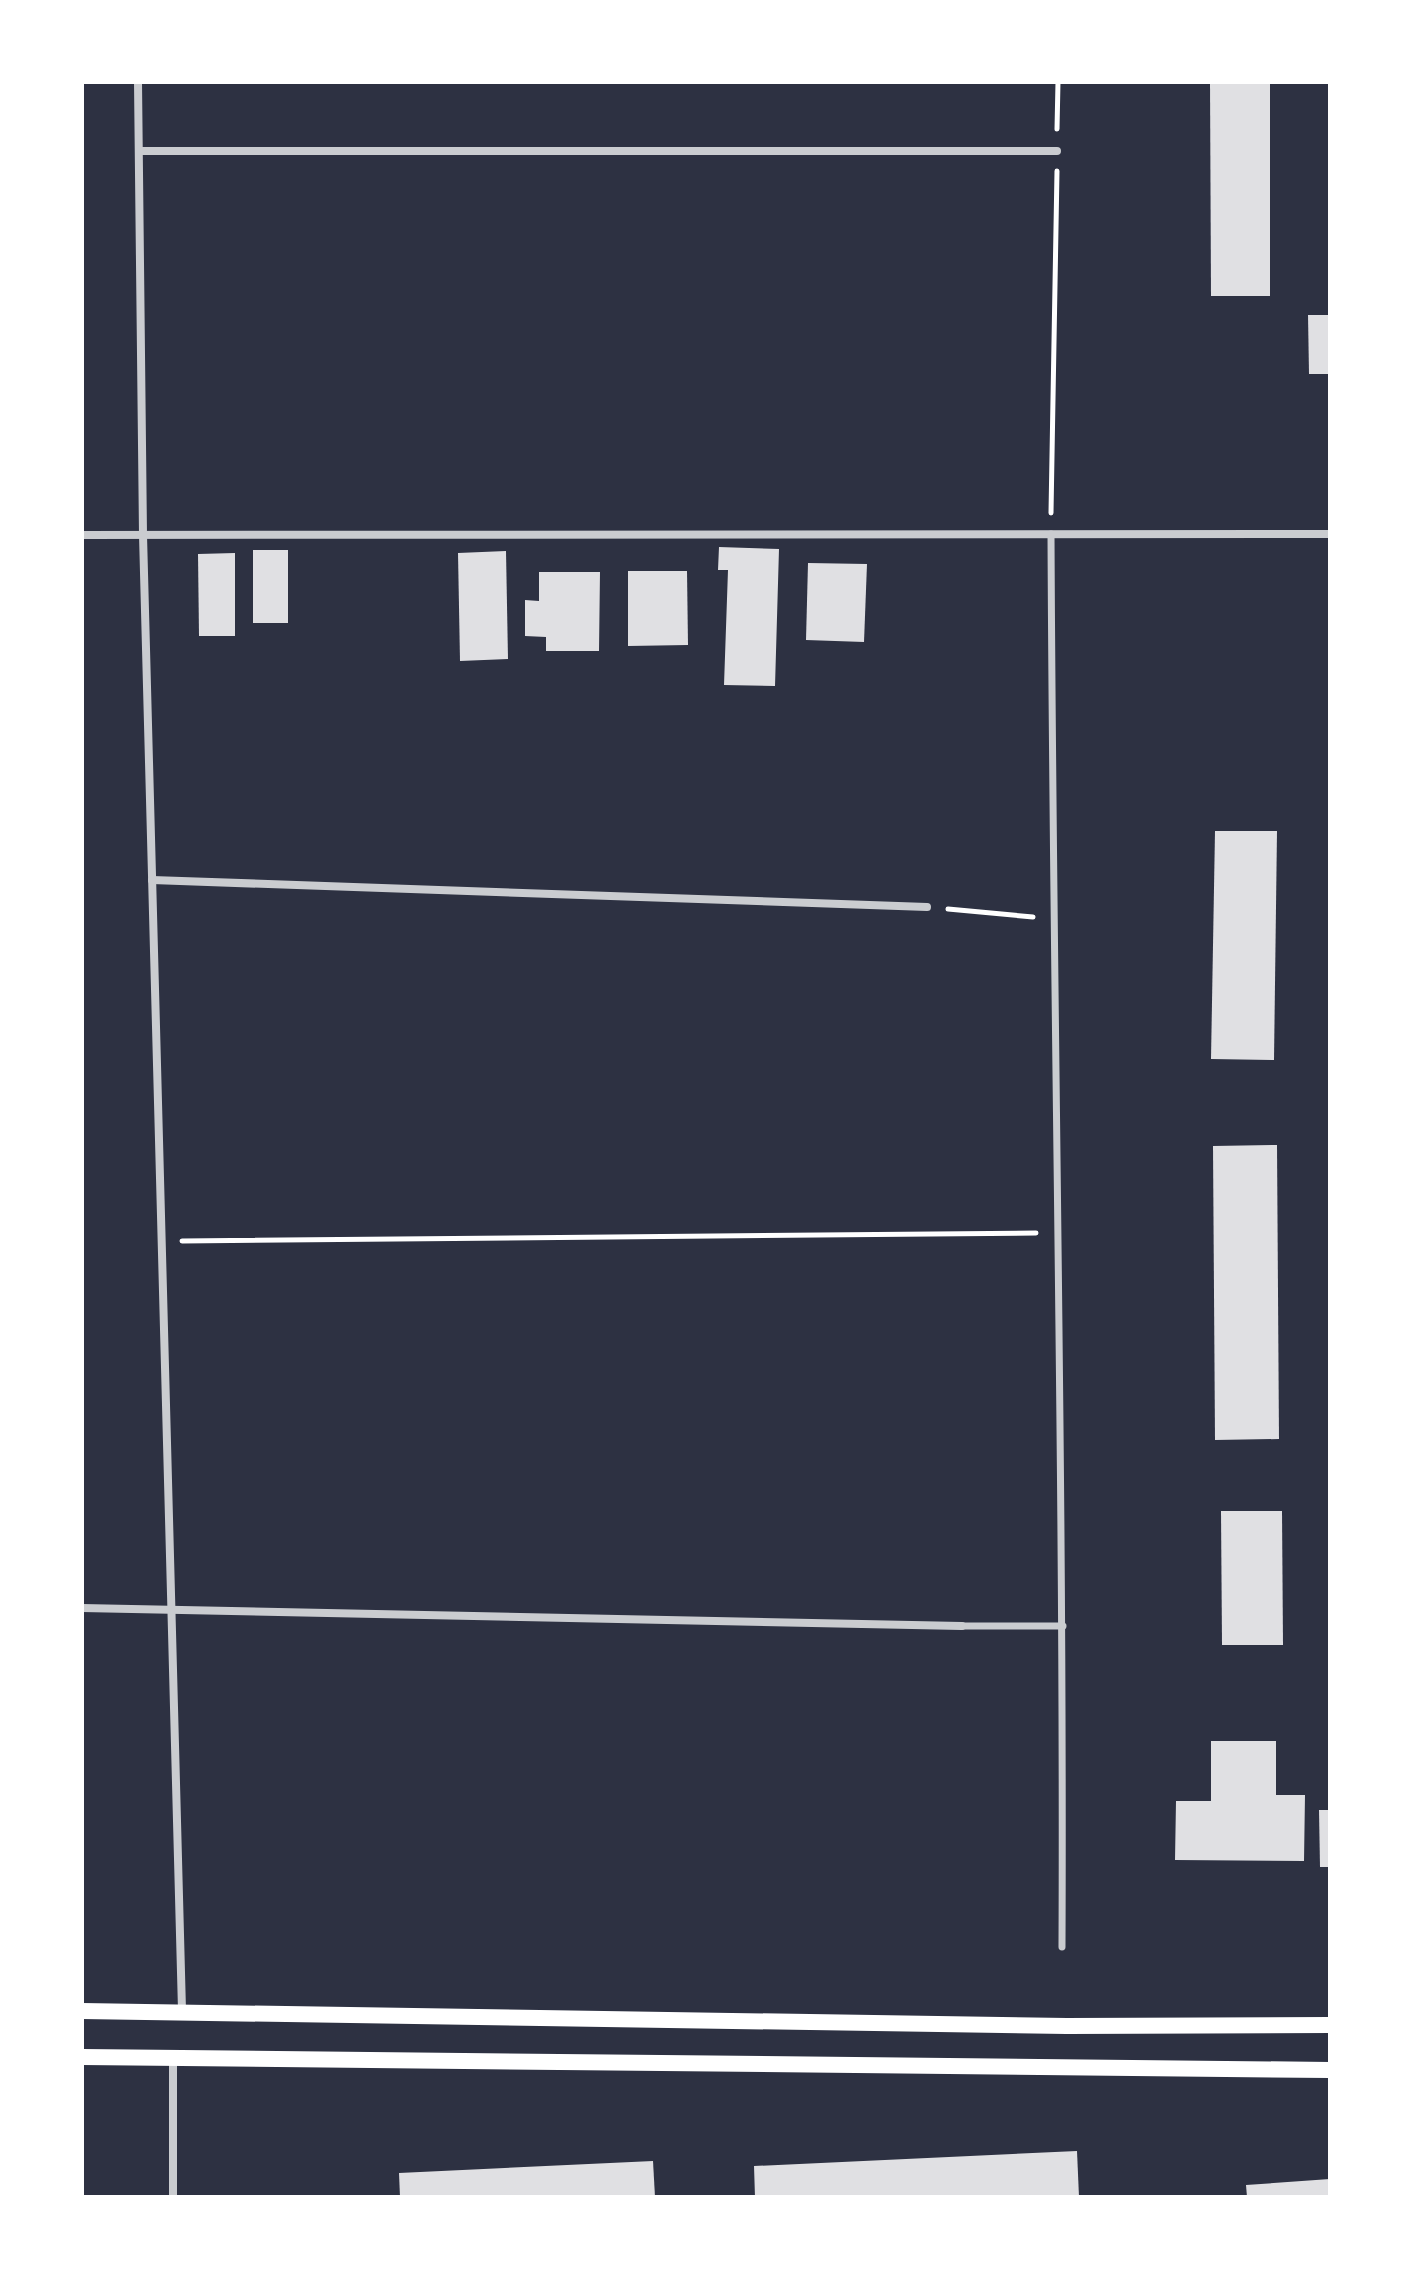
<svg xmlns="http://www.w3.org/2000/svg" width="1412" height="2279" font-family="'Source Sans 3',sans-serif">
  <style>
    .building { fill: #e0e0e3 }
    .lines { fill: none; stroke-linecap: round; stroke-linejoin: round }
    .path { stroke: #fff; stroke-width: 5 }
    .pedestrian { stroke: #caccd0; stroke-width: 7 }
    .minor { stroke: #caccd0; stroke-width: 8 }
    .secondary { stroke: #fff; stroke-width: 16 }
  </style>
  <rect width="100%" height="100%" fill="#2d3142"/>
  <g class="building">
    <path d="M1210 82H1270V296H1211Z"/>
    <path d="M1308 315H1330V374H1309Z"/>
    <path d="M719 547 779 549 775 686 724 685 728 570H718Z"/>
    <rect x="253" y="550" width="35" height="73"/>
    <path d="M506 551 508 659 460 661 458 553Z"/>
    <path d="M235 553V636H199L198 554Z"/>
    <path d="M808 563 867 564 864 642 806 640Z"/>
    <path d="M628 571H687L688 645 628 646Z"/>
    <path d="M539 572H600L599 651H546V637L525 636V600L539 601Z"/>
    <path d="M1215 831H1277L1274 1060 1211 1059Z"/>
    <path d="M1277 1145 1279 1439 1215 1440 1213 1146Z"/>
    <path d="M1221 1511H1282L1283 1645H1222Z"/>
    <path d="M1211 1741H1276V1795H1305L1304 1861 1175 1860 1176 1801H1211Z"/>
    <path d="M1319 1810H1330V1867H1320Z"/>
    <path d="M1077 2151 1079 2197H755L754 2166Z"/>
    <path d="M653 2161 655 2197H400L399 2173Z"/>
    <path d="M1330 2179V2197H1247L1246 2185Z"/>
  </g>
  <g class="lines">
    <g class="path">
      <path d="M1057 129 1058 82"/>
      <path d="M1051 513 1057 171"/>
      <path d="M948 909 1033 917"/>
      <path d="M182 1241 1036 1233"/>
    </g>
    <g class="pedestrian">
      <path d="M1051 534C1053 1005 1064 1476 1062 1947"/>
      <path d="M962 1626H1063"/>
    </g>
    <g class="minor">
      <path d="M138 82 143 535 182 2010"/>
      <path d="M139 151H1057"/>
      <path d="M82 535 1330 534"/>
      <path d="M152 880 927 907"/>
      <path d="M82 1608 962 1626"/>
      <path d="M173 2058V2197"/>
    </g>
    <g class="secondary">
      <path d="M82 2011 1067 2026 1330 2025"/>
      <path d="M82 2057 1330 2070"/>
    </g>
  </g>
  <rect width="1412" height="2279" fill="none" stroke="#ffffff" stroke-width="168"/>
</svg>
